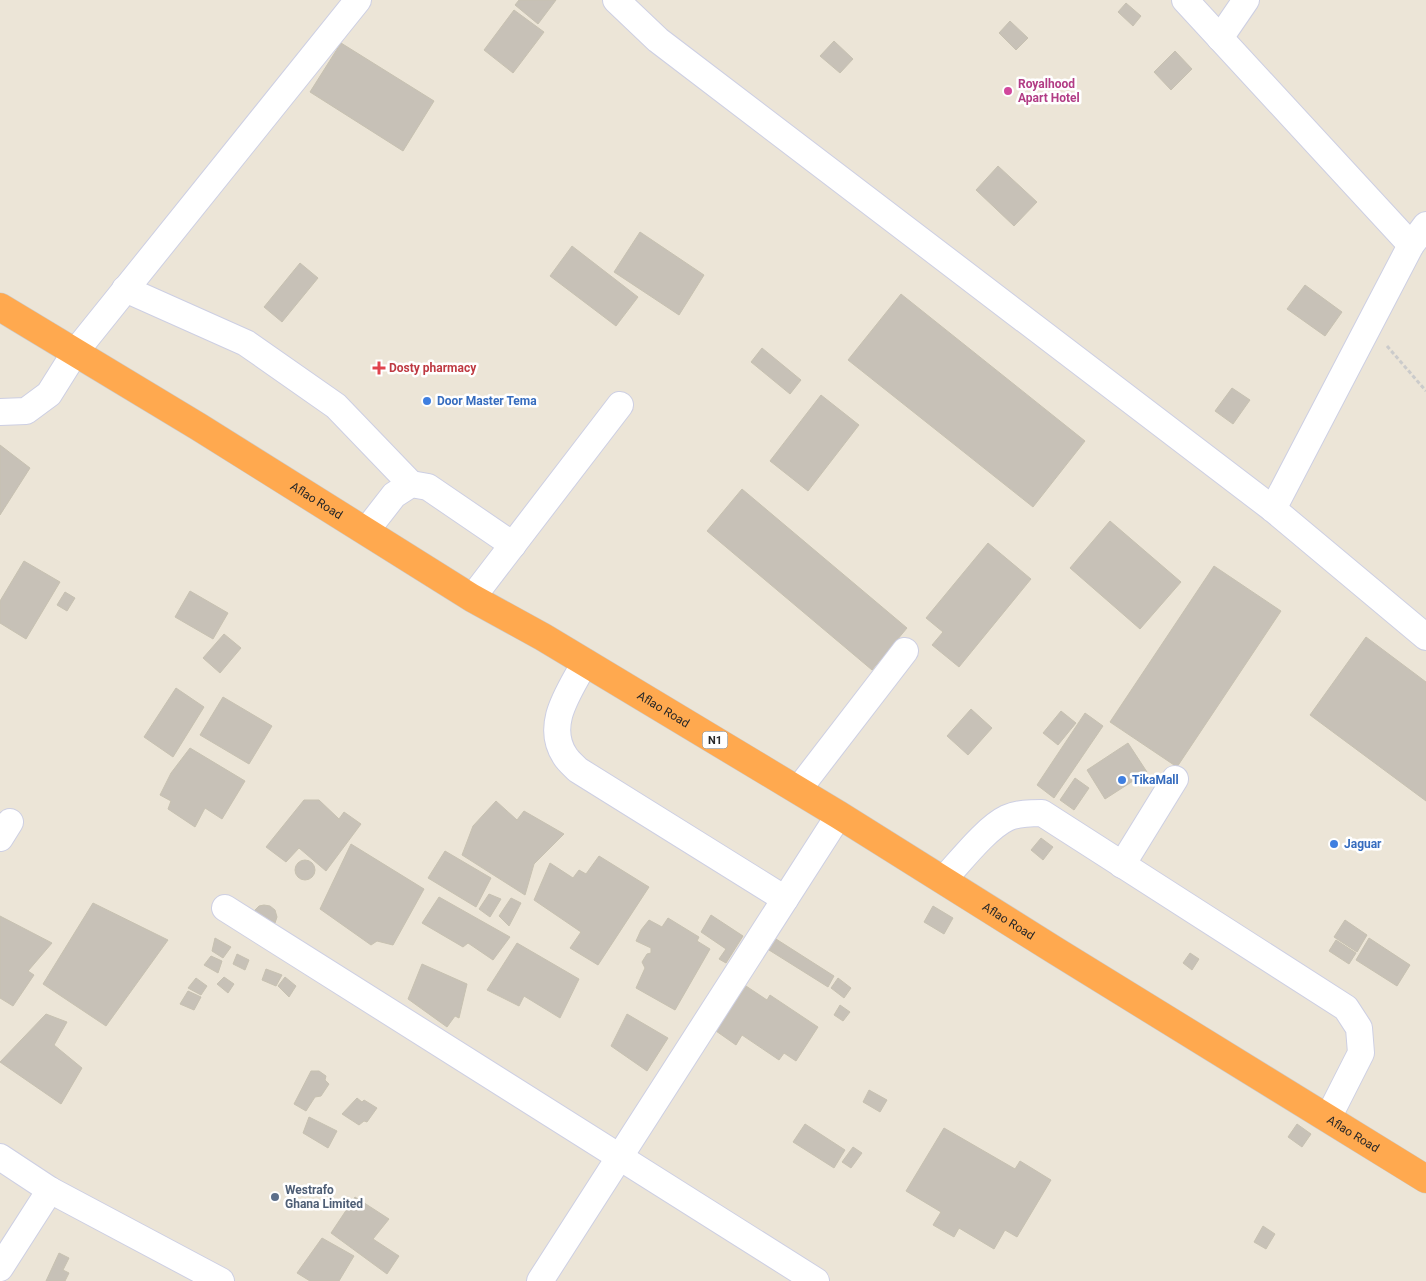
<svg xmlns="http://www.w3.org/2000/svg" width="1426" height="1281" font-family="Roboto,sans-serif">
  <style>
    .building { fill: #c7c1b7; stroke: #c7c1b1 }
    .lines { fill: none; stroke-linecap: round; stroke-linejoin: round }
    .minor-casing { stroke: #cdcfe3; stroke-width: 28 }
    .highway-casing { stroke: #cbcbcb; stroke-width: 29 }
    .path { stroke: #cbcbcb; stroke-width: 3; stroke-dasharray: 4 2.5; stroke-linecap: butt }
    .minor { stroke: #fff; stroke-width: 26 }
    .highway { stroke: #ffa94f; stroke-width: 28 }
    .hotel-dot { fill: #d1479c; stroke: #fff; stroke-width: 2 }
    .health-dot { fill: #e0444e; stroke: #fff; stroke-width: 2 }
    .shop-dot { fill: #3f7fe0; stroke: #fff; stroke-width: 2 }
    .service-dot { fill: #5c6f8a; stroke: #fff; stroke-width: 2 }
    .labels { text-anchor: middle; stroke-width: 5; stroke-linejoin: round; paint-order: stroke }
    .shield { fill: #fff; stroke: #686868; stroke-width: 1 }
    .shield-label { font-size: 11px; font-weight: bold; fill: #282828 }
    .hotel-label { font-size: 12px; font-weight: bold; fill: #b23c85; stroke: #fff; text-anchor: start }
    .health-label { font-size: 12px; font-weight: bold; fill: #be3a42; stroke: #fff; text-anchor: start }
    .shop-label { font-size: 12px; font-weight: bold; fill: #366cbe; stroke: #fff; text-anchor: start }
    .street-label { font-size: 12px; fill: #282828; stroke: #fff }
    .service-label { font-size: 12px; font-weight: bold; fill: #4e5e75; stroke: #fff; text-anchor: start }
  </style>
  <rect width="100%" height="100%" fill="#ece5d7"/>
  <g class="building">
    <path d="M519 0H556L538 24 515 5Z"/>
    <path d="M1126 3 1141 16 1133 26 1118 12Z"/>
    <path d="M514 10 544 32 513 73 484 50Z"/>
    <path d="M1010 21 1028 38 1016 50 999 33Z"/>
    <path d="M834 41 853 59 840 73 820 56Z"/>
    <path d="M341 43 434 101 403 151 310 92Z"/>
    <path d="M1175 51 1192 69 1171 90 1154 72Z"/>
    <path d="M998 166 1037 202 1014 226 976 190Z"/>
    <path d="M640 232 704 275 679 315 614 272Z"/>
    <path d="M572 246 638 297 616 326 550 276Z"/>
    <path d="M300 263 318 278 282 322 264 307Z"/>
    <path d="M1305 285 1342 312 1325 336 1287 309Z"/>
    <path d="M901 294 1085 441 1033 507 848 360Z"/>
    <path d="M762 348 801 380 790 394 751 362Z"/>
    <path d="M1232 388 1250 400 1233 424 1215 411Z"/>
    <path d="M821 395 859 425 808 491 770 461Z"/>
    <path d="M0 445 30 468 0 515Z"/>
    <path d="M742 489 907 628 872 670 707 531Z"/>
    <path d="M1110 521 1181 582 1140 629 1070 568Z"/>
    <path d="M988 543 1031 579 959 667 932 645 943 632 926 618Z"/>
    <path d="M24 561 60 582 26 639 0 623V601Z"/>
    <path d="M1214 566 1281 611 1177 767 1110 722Z"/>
    <path d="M190 591 228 613 213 639 175 617Z"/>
    <path d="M65 592 75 598 67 611 57 605Z"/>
    <path d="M224 634 241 648 220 673 203 658Z"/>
    <path d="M1366 637 1426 682V801L1310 715Z"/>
    <path d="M176 688 204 707 173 757 144 737Z"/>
    <path d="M223 697 272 726 249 764 200 735Z"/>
    <path d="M971 709 992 728 968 755 947 736Z"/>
    <path d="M1061 711 1076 723 1058 745 1043 733Z"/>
    <path d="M1085 713 1103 726 1054 798 1037 785Z"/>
    <path d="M1128 743 1147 772 1105 799 1087 770Z"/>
    <path d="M190 748 245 781 222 819 205 808 195 827 168 809 171 801 160 795 171 773Z"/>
    <path d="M1075 778 1089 788 1074 810 1060 800Z"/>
    <path d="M304 800H319L339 819 344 812 361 824 326 871 299 848 286 862 266 847Z"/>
    <path d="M496 801 517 820 524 811 564 834 534 864 525 895 462 855 473 826Z"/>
    <path d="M1041 838 1053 847 1043 860 1031 850Z"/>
    <path d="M351 844 424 889 393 945 377 941 371 945 320 909Z"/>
    <path d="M445 851 491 878 476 907 428 878Z"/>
    <path d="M599 856 649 887 598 965 570 948 581 932 534 900 550 863 573 878 579 870 586 874Z"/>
    <circle cx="305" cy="870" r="10"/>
    <path d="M489 894 501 899 490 917 479 909Z"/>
    <path d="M439 897 510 937 493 960 468 943 463 947 422 923Z"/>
    <path d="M511 898 521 903 509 926 499 916Z"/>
    <path d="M93 903 168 940 106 1026 43 984Z"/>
    <path d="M264 905 270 906 275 910 277 917 275 923 271 927 254 911 259 906Z"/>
    <path d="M933 906 953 918 944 934 924 922Z"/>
    <path d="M711 915 743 936 726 963 719 959 726 949 701 932Z"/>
    <path d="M0 916 52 943 28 971 34 975 13 1006 0 998Z"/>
    <path d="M668 918 699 937 697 941 710 949 675 1010 636 988 645 968 642 962 647 954 651 953V948L636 941 641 930 649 920 662 927Z"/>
    <path d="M1345 920 1367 935 1357 952 1334 937Z"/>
    <path d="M215 938 231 947 223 958 212 951Z"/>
    <path d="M1369 938 1410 965 1397 986 1356 960Z"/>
    <path d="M776 939 834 976 828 987 769 950Z"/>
    <path d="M1336 940 1356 953 1349 964 1329 951Z"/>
    <path d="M517 943 579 979 560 1018 524 996 519 1006 487 990Z"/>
    <path d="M1190 953 1199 959 1192 970 1183 963Z"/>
    <path d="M237 954 249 960 245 970 233 964Z"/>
    <path d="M211 956 222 961 218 973 204 965Z"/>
    <path d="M422 964 467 984 459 1018 455 1016 447 1027 408 999Z"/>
    <path d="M266 969 282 975 276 986 262 980Z"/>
    <path d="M224 977 234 984 228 993 217 984Z"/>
    <path d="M285 977 296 986 289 997 278 986Z"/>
    <path d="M196 978 207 986 201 995 188 988Z"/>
    <path d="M838 978 851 988 844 998 831 988Z"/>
    <path d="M746 986 767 1000 770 995 818 1027 796 1061 784 1053 779 1060 742 1035 736 1045 716 1031Z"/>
    <path d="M188 991 201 997 194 1010 180 1004Z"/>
    <path d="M840 1005 850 1012 843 1021 834 1015Z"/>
    <path d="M46 1014 67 1022 54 1045 82 1068 61 1104 0 1062Z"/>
    <path d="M627 1014 668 1038 647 1071 611 1046Z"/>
    <path d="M311 1071H319L326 1076 325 1080 329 1084 321 1096 315 1097 306 1111 294 1104Z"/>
    <path d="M869 1090 887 1100 880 1112 863 1102Z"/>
    <path d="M357 1098 362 1102 364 1100 377 1108 367 1122 364 1121 359 1125 342 1114Z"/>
    <path d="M309 1117 337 1131 328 1148 303 1133Z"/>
    <path d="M805 1124 845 1150 834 1168 793 1142Z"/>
    <path d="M1297 1124 1311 1134 1302 1147 1288 1137Z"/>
    <path d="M944 1128 1015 1169 1020 1161 1051 1180 1017 1237 1005 1230 994 1249 959 1228 954 1237 933 1225 941 1212 906 1191Z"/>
    <path d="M853 1147 862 1153 851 1168 842 1162Z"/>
    <path d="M355 1197 389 1219 373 1239 399 1256 387 1274 331 1233Z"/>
    <path d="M1263 1226 1275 1234 1266 1249 1254 1242Z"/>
    <path d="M322 1238 354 1256 339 1281H310L297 1273Z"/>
    <path d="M59 1253 69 1258 63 1270 69 1273 65 1281H46Z"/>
  </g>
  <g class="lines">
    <g class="minor-casing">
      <g id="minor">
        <path d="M616 0 658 40 1273 509 1426 637"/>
        <path d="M1185 0 1411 245"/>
        <path d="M1220 38 1246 0"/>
        <path d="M125 289 246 343 336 406 411 484"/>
        <path d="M0 412 26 411 49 394 76 351 358 0"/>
        <path d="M1273 509 1411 245 1426 225"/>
        <path d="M366 531 394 495 411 484 428 487 513 545"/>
        <path d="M472 598 620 405"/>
        <path d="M585 662C570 691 544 724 565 756 568 761 574 766 578 770L785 899"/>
        <path d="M798 790 905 651"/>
        <path d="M0 838 10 822"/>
        <path d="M1122 865 1175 779"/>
        <path d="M943 880C960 862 986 828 1007 818 1018 813 1030 813 1042 813L1346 1008 1359 1028 1361 1053 1328 1118"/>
        <path d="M225 908 816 1281"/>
        <path d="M0 1157 50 1190 221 1281"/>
        <path d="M0 1268 50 1190"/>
        <path d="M540 1281 839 815"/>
      </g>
    </g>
    <g class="highway-casing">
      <g id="highway">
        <path id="s1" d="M0 307 199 427 472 598 543 637 839 815 1056 951 1426 1179"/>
      </g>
    </g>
    <path class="path" d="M1387 346 1426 391"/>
    <use href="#minor" class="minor"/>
    <use href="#highway" class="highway"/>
  </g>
  <circle class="hotel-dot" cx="1008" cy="91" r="5"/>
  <path class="health-dot" d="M376.5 360.5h5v5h5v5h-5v5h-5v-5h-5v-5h5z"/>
  <g class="shop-dot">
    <circle cx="427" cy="401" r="5"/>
    <circle cx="1122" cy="780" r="5"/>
    <circle cx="1334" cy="844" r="5"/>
  </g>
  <circle class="service-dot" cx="275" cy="1197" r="5"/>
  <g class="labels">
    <rect class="shield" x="702.5" y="731.5" width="25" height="17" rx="4"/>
    <g class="shield-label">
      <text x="715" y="744">N1</text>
    </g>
    <g class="hotel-label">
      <text x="1018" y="88">Royalhood<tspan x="1018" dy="14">Apart Hotel</tspan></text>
    </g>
    <g class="health-label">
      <text x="389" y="372">Dosty pharmacy</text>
    </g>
    <g class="shop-label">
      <text x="437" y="405">Door Master Tema</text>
      <text x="1132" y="784">TikaMall</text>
      <text x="1344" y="848">Jaguar</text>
    </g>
    <g class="street-label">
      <text dy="4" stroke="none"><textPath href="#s1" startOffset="371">Aflao Road</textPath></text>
      <text dy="4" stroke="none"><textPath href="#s1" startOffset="776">Aflao Road</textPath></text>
      <text dy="4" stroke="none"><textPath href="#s1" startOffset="1181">Aflao Road</textPath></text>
      <text dy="4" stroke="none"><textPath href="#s1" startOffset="1586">Aflao Road</textPath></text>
    </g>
    <g class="service-label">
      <text x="285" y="1194">Westrafo<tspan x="285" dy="14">Ghana Limited</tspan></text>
    </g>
  </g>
</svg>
